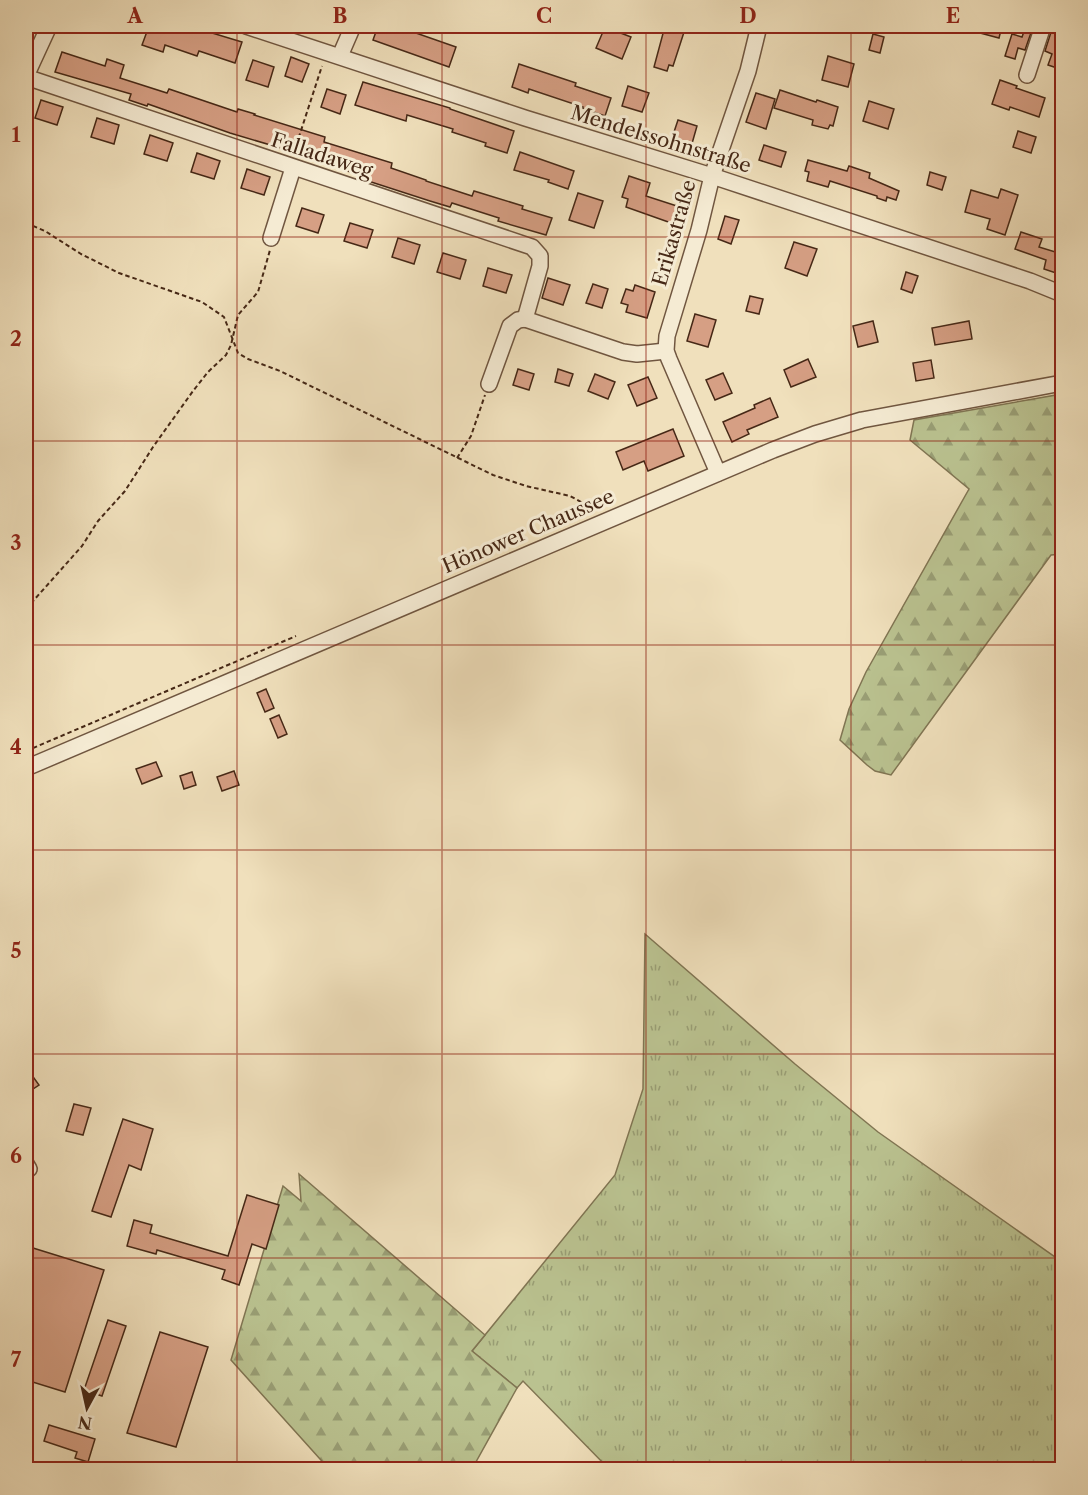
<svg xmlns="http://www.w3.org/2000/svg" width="1088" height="1495" font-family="'Libre Caslon Text',serif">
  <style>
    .grass { fill: url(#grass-tufts); stroke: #807553; stroke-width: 1.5 }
    .forest { fill: url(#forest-firs); stroke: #807553; stroke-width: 1.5 }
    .building { fill: #d69f84; stroke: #462816; stroke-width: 1.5 }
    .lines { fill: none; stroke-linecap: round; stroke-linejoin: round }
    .minor-casing { stroke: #705640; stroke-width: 18 }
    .path { stroke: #462816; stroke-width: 2; stroke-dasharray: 4.5 3; stroke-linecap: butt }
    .minor { stroke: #f5ebd3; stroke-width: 15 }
    .grid { fill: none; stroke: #8f2418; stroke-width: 1.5; stroke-opacity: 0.55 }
    .labels { text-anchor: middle; stroke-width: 6; stroke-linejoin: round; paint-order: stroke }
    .street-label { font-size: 20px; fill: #462816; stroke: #f5ebd3 }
    .neatline { fill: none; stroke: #8f2418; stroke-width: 2 }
    .grid-label { font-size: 20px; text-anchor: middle; font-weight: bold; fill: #8f2418 }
  </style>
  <defs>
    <pattern id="grass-tufts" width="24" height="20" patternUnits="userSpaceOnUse" patternTransform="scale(1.5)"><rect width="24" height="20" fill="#bac290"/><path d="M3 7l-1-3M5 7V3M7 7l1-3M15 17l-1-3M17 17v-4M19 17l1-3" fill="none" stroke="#999e75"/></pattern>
    <pattern id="forest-firs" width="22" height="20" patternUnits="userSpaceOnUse" patternTransform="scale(1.5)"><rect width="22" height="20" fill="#bac290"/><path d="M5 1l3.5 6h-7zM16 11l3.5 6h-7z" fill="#999e75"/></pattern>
  </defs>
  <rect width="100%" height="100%" fill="#f0e0bc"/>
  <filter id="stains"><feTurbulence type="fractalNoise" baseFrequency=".00333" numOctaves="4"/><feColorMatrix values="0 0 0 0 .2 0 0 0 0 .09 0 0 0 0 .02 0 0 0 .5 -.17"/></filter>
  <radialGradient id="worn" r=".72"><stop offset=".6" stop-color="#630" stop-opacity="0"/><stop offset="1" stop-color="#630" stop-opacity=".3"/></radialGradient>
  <path class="grass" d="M645 934 795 1064 878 1132 1062 1262V1469H609L523 1381 517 1388 472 1351 615 1175 643 1089Z"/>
  <g class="forest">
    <path d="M1062 394V554L1051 555 891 775 875 771 867 765 840 740 849 709 866 672 969 489 910 440 914 420Z"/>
    <path d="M299 1174 485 1335 472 1351 517 1388 472 1469H329L231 1360 283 1186 301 1201Z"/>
  </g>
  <g class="building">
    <path d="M149 26H189L242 42 235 63 199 51 197 56 165 45 163 52 142 45Z"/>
    <path d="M378 26H396L456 47 449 67 373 40Z"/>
    <path d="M665 26H686L673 66 669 65 667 71 654 67Z"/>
    <path d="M966 26H1002L999 38 965 29Z"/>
    <path d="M1026 26 1033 27 1025 50 1018 48 1015 59 1005 56 1012 34 1022 37Z"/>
    <path d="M605 27 631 37 622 59 596 48Z"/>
    <path d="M1052 29 1060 32 1056 44 1061 29H1062V63L1060 69 1048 65 1052 54 1045 51Z"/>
    <path d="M873 34 884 37 880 53 869 50Z"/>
    <path d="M62 52 105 66 107 59 124 65 120 78 167 93 169 89 237 112 238 109 255 114 254 115 325 137 324 142 392 163 391 168 426 180V181L472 196 474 191 523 206 522 209 552 218 546 235 498 221 499 218 452 203 450 207 430 201 365 180 366 177 301 156V154L230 133 148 104 147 106 129 100 131 94 55 72Z"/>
    <path d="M828 56 854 64 848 87 822 80Z"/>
    <path d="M291 57 309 64 302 82 285 76Z"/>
    <path d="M253 60 274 67 268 87 246 80Z"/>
    <path d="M519 64 576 83 575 86 611 98 605 116 582 108 583 107 529 89 528 93 512 87Z"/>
    <path d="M1000 80 1017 86 1016 88 1045 98 1039 117 1010 107 1009 110 992 104Z"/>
    <path d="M363 82 450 108V109L514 131 507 153 485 146 486 143 452 132 453 129 407 115 406 121 355 105Z"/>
    <path d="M628 86 649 93 642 112 622 106Z"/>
    <path d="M327 89 346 95 340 114 321 107Z"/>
    <path d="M780 90 816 102 817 100 838 107 833 126 830 125 828 129 812 125 813 120 774 108Z"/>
    <path d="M756 93 775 99 766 129 746 122Z"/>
    <path d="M41 100 63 107 57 125 35 118Z"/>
    <path d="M869 101 894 109 888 129 863 121Z"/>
    <path d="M97 118 119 125 114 144 91 137Z"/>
    <path d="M678 120 697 126 691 147 671 141Z"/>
    <path d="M1018 131 1036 137 1031 153 1013 147Z"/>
    <path d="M150 135 173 143 167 161 144 154Z"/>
    <path d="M764 145 786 152 781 167 759 160Z"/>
    <path d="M520 152 574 171 568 189 548 182 549 180 514 170Z"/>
    <path d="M197 153 220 161 214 179 191 172Z"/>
    <path d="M808 160 847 171 849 166 870 173 869 178 899 191 896 200 887 197 886 201 877 198V196L830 181 828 187 807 181 809 172 805 171Z"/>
    <path d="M247 169 270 177 264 195 241 188Z"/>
    <path d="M930 172 946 177 942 190 927 185Z"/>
    <path d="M629 176 650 183 646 196 680 207 674 224 626 207 628 199 622 197Z"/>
    <path d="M1001 189 1018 195 1005 235 987 229 990 219 965 212 971 190 998 198Z"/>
    <path d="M578 193 603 201 594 228 569 220Z"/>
    <path d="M302 208 324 215 318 233 296 226Z"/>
    <path d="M725 216 739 220 731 244 718 239Z"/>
    <path d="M350 223 373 230 367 248 344 241Z"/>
    <path d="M1021 232 1042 239 1039 247 1062 254V275L1044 269 1046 260 1015 249Z"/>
    <path d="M398 238 420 245 414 264 392 257Z"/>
    <path d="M794 242 817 249 807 276 785 268Z"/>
    <path d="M443 253 466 260 460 279 437 272Z"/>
    <path d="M488 268 512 275 506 293 483 286Z"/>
    <path d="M906 272 918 276 912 293 901 289Z"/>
    <path d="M548 278 570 285 563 305 542 298Z"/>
    <path d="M593 284 608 289 602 308 586 303Z"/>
    <path d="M635 285 655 292 647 318 626 312 628 305 621 303 626 289 633 291Z"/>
    <path d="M750 296 763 299 759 314 746 311Z"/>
    <path d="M695 314 716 320 708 347 687 341Z"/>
    <path d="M873 321 878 342 858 347 853 326Z"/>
    <path d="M969 321 972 339 935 345 932 328Z"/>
    <path d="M808 359 816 377 791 387 784 370Z"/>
    <path d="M931 360 934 378 916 381 913 363Z"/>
    <path d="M518 369 534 374 529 390 513 385Z"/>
    <path d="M558 369 573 374 569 386 555 382Z"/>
    <path d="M723 373 732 393 715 400 706 380Z"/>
    <path d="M595 374 615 382 608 399 588 391Z"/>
    <path d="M648 377 657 398 637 406 628 385Z"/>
    <path d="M770 398 778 417 747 430 749 434 732 442 723 422 755 408 754 405Z"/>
    <path d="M673 429 684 456 648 471 644 461 623 470 616 452Z"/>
    <path d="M266 689 274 708 265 712 257 693Z"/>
    <path d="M279 715 287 734 278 738 270 719Z"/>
    <path d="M156 762 162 776 142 784 136 769Z"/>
    <path d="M234 771 239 785 222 791 217 777Z"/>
    <path d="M192 772 196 785 184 789 180 776Z"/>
    <path d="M26 1067 39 1085 30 1091 26 1084Z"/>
    <path d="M74 1104 91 1108 83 1135 66 1131Z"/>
    <path d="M123 1119 153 1129 141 1170 129 1165 111 1217 92 1211Z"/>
    <path d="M247 1195 279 1205 266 1249 252 1244 239 1285 222 1279 225 1270 157 1250 156 1254 127 1246 134 1220 152 1225 150 1233 228 1256Z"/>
    <path d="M33 1248 104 1270 65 1392 26 1380V1272Z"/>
    <path d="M108 1320 126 1326 102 1396 84 1390Z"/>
    <path d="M160 1332 208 1347 176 1447 127 1433Z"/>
    <path d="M49 1425 95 1439 88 1462 75 1458 77 1452 44 1441Z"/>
  </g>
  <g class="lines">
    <g class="minor-casing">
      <g id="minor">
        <path d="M246 26 525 118 712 176 1030 281 1062 294"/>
        <path d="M340 56 353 26"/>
        <path d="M1027 75 1043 26"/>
        <path d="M26 76 49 26"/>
        <path d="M26 77 532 247 540 256V266L525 319"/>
        <path d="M271 238 293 168"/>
        <path d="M525 319 623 352 637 354 666 351"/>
        <path d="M489 384 510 326 518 320 525 319"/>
        <path d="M718 473 669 359 666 351 667 336 699 230 712 176 748 71 759 26"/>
        <path d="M26 768 773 450 815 434 862 420 1062 383"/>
        <path d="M26 1164 29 1169"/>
      </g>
    </g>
    <g class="path">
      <path d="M294 152 322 66"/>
      <path d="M26 223 45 231 81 254 119 273 202 302 224 317 238 353 248 359 280 371 493 475 526 486 570 496 596 510"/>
      <path d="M457 458 471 436 485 395"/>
      <path d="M26 609 82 546 98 521 125 491 153 447 193 391 208 372 226 355 231 345 238 315 258 292 270 250"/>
      <path d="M26 751 296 636"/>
    </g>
    <use href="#minor" class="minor"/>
  </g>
  <path class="grid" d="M237 26V1470M442 26V1470M646 26V1470M851 26V1470M26 237H1062M26 441H1062M26 645H1062M26 850H1062M26 1054H1062M26 1258H1062"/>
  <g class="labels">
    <g class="street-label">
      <text transform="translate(661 139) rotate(17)" y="7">Mendelssohnstraße</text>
      <text transform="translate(322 155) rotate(18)" y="7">Falladaweg</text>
      <text transform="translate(674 233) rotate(-74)" y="7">Erikastraße</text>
      <text transform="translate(528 531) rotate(-23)" y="7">Hönower Chaussee</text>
    </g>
  </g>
  <rect width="1088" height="1495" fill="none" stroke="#f0e0bc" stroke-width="66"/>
  <g transform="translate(87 1408) rotate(188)" stroke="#f5ebd3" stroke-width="4.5" paint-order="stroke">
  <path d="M0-4.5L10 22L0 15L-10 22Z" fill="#462816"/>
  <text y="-9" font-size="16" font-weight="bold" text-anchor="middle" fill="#462816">N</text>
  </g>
  <rect x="33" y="33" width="1022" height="1429" class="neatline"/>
  <g class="grid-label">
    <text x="135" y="23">A</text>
    <text x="340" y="23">B</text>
    <text x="544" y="23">C</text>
    <text x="748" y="23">D</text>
    <text x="953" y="23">E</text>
    <text x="16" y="142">1</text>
    <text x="16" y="346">2</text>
    <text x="16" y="550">3</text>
    <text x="16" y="754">4</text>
    <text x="16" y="958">5</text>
    <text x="16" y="1163">6</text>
    <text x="16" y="1367">7</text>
  </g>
  <rect width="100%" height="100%" filter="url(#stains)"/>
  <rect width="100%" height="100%" fill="url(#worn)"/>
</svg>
